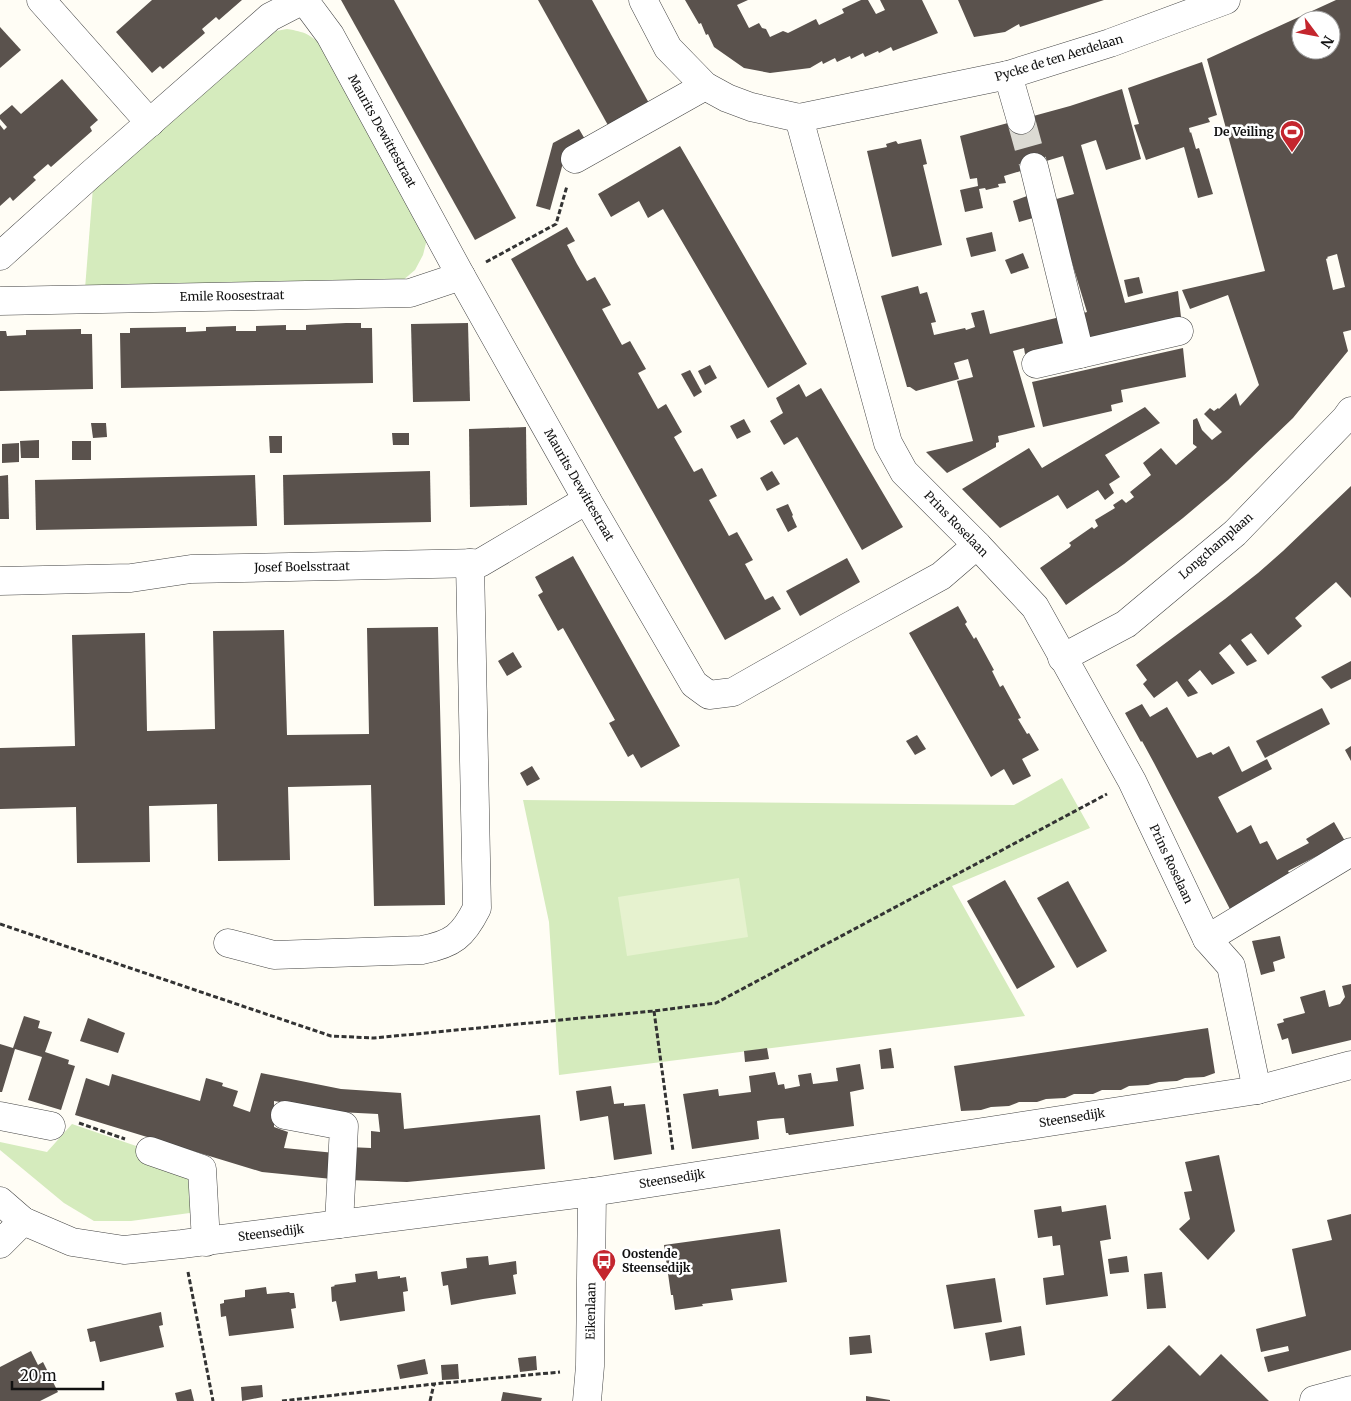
<svg xmlns="http://www.w3.org/2000/svg" width="1351" height="1401" font-family="Merriweather,serif">
  <style>
    .green { fill: #d5ebbd }
    .pitch { fill: #e6f2cf }
    .building { fill: #5a524d; fill-rule: evenodd }
    .lines { fill: none; stroke-linecap: round; stroke-linejoin: round }
    .minor-tunnel { stroke: #dbdad3; stroke-width: 28; stroke-dasharray: 28 14; stroke-linecap: butt }
    .minor-casing { stroke: #444; stroke-width: 29 }
    .path { stroke: #333; stroke-width: 3; stroke-dasharray: 5 2.5; stroke-linecap: butt }
    .minor { stroke: #fff; stroke-width: 28 }
    .labels { text-anchor: middle; stroke-width: 5; stroke-linejoin: round; paint-order: stroke }
    .street-label { font-size: 12px; fill: #111; stroke: #fff }
    .poi-label { font-size: 12px; font-weight: bold; fill: #111; stroke: #fff; text-anchor: end }
  </style>
  <rect width="100%" height="100%" fill="#fffdf5"/>
  <g class="green">
    <path d="M287 29C305 32 310 34 323 47L427 239 423 255 415 270 402 281 85 289 93 187 276 31Z"/>
    <path d="M1062 778 1090 828 952 886 1025 1016 559 1075 549 922 523 800 1014 805Z"/>
    <path d="M72 1124 142 1148 185 1171 192 1182 197 1212 131 1221H94L64 1203 0 1150V1142L47 1152Z"/>
  </g>
  <path class="pitch" d="M739 878 748 937 627 956 618 897Z"/>
  <g class="building">
    <path d="M152 0H242L219 20 216 17 202 29 205 33 163 69 160 66 152 73 116 32Z"/>
    <path d="M341 0H394L516 218 475 240Z"/>
    <path d="M538 0H592L650 105 609 127Z"/>
    <path d="M685 0H748L737 5 749 28 759 23 762 28 766 29 770 37 783 31 788 33 816 19 819 25 844 13 842 9 861 0H868L876 14 885 10 880 0H922L938 33 893 51 891 47 879 53 878 51 865 57 863 53 851 59 850 56 837 62 835 58 823 64 822 61 810 68 770 73 744 68 714 47 708 34 706 35 701 23 699 24Z"/>
    <path d="M958 0H1104L1020 27 1019 24 1005 32 974 37Z"/>
    <path d="M1336 0H1351V330L1343 332 1348 351 1293 418 1228 480 1183 518 1124 564 1066 605 1040 568 1070 547 1071 545 1069 543 1092 527 1094 529 1098 526 1095 520 1115 508 1113 505 1122 499 1126 503 1134 497 1130 492 1151 475 1143 463 1161 448 1176 465 1197 447 1193 444V420L1197 418 1202 430 1212 440 1222 432 1204 414 1210 408 1214 411 1218 408 1219 409 1236 393 1240 406 1259 385 1228 295 1190 309 1182 290 1265 271 1207 59ZM1301 20H1331V50H1301ZM1337 254 1345 287 1333 290 1326 259 1328 258 1327 257Z"/>
    <path d="M0 27 21 50 0 68Z"/>
    <path d="M1202 62 1217 115 1208 118 1210 122 1189 128 1190 133 1191 132 1196 149 1199 148 1213 194 1198 198 1184 147 1146 160 1134 125 1139 124 1128 88Z"/>
    <path d="M62 79 98 120 90 127 92 131 51 167 48 164 33 177 36 180 13 201 10 197 0 206V125L4 130 7 127 0 119V115L12 105 21 114Z"/>
    <path d="M1122 89 1141 159 1106 170 1096 140 1081 145 1125 303 1178 291 1181 317 1087 339 1080 314 1087 312 1053 200 1074 194 1063 156 1043 162 1044 164 1004 176 1006 183 998 184 999 187 986 190 985 188 979 189 983 208 965 212 960 190 978 186 977 178 970 179 960 136 1070 106Z"/>
    <path d="M579 129 586 141 566 152 550 210 536 206 553 143Z"/>
    <path d="M921 139 927 164 923 165 942 245 892 257 867 151 887 147 886 144 896 141 898 144Z"/>
    <path d="M680 146 807 364 768 388 663 209 648 218 639 201 611 217 598 194Z"/>
    <path d="M1027 196 1033 218 1019 222 1013 201Z"/>
    <path d="M567 227 575 241 567 245 577 264 587 281 595 277 611 305 602 309 622 345 630 341 646 369 638 373 658 409 666 404 682 432 674 437 694 472 702 468 717 496 709 500 729 536 737 532 753 560 745 564 765 600 773 596 781 609 725 640 511 259Z"/>
    <path d="M992 232 996 251 971 257 966 238Z"/>
    <path d="M1023 253 1029 268 1011 274 1005 260Z"/>
    <path d="M1139 277 1143 293 1128 297 1124 280Z"/>
    <path d="M918 286 920 294 927 292 936 322 931 323 934 335 965 328 966 330 975 327 971 313 984 310 990 334 1060 317 1066 343 1025 354 1024 348 1013 351 1035 427 998 436 999 442 996 443V447L947 473 926 452 973 441 957 381 973 377 968 359 954 363 959 379 916 391 910 387H907L881 296Z"/>
    <path d="M346 323H361V328H372L373 383 121 388 120 333H130V328L186 327V332L206 331V327L236 326V331H256V326L286 325V330H306V325Z"/>
    <path d="M468 323 470 401 413 402 411 324Z"/>
    <path d="M81 329V334H92L93 389 0 391V331H6L7 336 26 335V330Z"/>
    <path d="M1183 348 1186 377 1121 390 1123 402 1111 405 1112 411 1043 427 1032 382Z"/>
    <path d="M710 365 717 378 705 385 698 371Z"/>
    <path d="M690 370 702 392 694 397 681 374Z"/>
    <path d="M799 384 806 397 821 388 903 527 862 550 798 438 797 437 784 445 770 421 783 413 776 398Z"/>
    <path d="M1145 407 1160 423 1105 455 1120 477 1109 484 1114 493 1105 500 1098 490 1067 509 1058 495 1000 528 962 489 1029 448 1042 468Z"/>
    <path d="M744 419 751 432 737 439 730 426Z"/>
    <path d="M91 423H106L107 437 93 438Z"/>
    <path d="M526 427 527 505 470 507 469 429Z"/>
    <path d="M392 433H409V445H393Z"/>
    <path d="M269 436H282V453H270Z"/>
    <path d="M39 440V458H21L20 441Z"/>
    <rect x="72" y="441" width="19" height="19"/>
    <path d="M19 443V462L2 463V444Z"/>
    <path d="M430 471 431 522 284 525 283 475Z"/>
    <path d="M772 471 780 484 767 491 760 478Z"/>
    <path d="M8 475 9 519H0V476Z"/>
    <path d="M255 475 257 526 36 530 35 480Z"/>
    <path d="M1351 486V598L1336 582 1295 618 1302 626 1268 655 1251 633 1241 640 1257 661 1247 666 1230 644 1219 653 1235 673 1212 685 1200 670 1188 680 1198 693 1188 697 1177 681 1154 698 1143 684 1147 680 1136 665 1225 599 1258 573 1283 551Z"/>
    <path d="M788 504 793 515 792 516 797 527 788 532 776 509Z"/>
    <path d="M573 556 680 746 641 768 633 754 628 757 609 723 615 720 563 628 558 631 538 595 543 592 535 577Z"/>
    <path d="M847 558 860 582 800 616 786 591Z"/>
    <path d="M958 606 967 622 965 624 974 639 976 637 994 670 992 671 1000 687 1003 685 1021 718 1018 719 1027 734 1029 733 1039 750 1022 759 1031 776 1013 785 1004 769 991 777 909 633Z"/>
    <path d="M438 627 445 905 374 906 371 785 288 787 290 860 218 861 217 804 149 806 150 862 77 863 76 807 0 809V748L75 746 72 635 145 633 147 731 215 729 213 631 284 630 287 735 369 734 367 628Z"/>
    <path d="M513 652 522 667 507 676 498 661Z"/>
    <path d="M1351 661V679L1331 689 1321 677Z"/>
    <path d="M1142 704 1150 717 1167 707 1197 758 1211 752 1213 755 1229 746 1242 772 1267 759 1272 769 1218 797 1237 833 1251 825 1260 844 1267 841 1277 860 1309 843 1306 839 1334 822 1345 841 1318 858 1317 856 1288 871 1295 884 1232 913 1154 763 1142 741 1141 742 1125 713Z"/>
    <path d="M1322 708 1330 724 1265 758 1256 741Z"/>
    <path d="M917 735 926 749 915 755 906 741Z"/>
    <path d="M1351 746V761L1345 750Z"/>
    <path d="M532 766 540 779 527 786 520 773Z"/>
    <path d="M1005 880 1055 967 1017 989 967 901Z"/>
    <path d="M1068 881 1107 951 1077 968 1037 898Z"/>
    <path d="M1280 936 1285 958 1273 962 1275 971 1261 975 1252 941Z"/>
    <path d="M1351 984V1040L1292 1054 1288 1038 1282 1040 1277 1024 1284 1022 1283 1019 1305 1013 1300 997 1325 990 1329 1007 1340 1004 1345 997 1342 986Z"/>
    <path d="M24 1016 40 1021 38 1028 52 1032 45 1052 69 1060 68 1064 75 1066 61 1110 28 1100 42 1057 15 1049 2 1092H0V1044L13 1048Z"/>
    <path d="M88 1018 125 1033 118 1053 80 1041Z"/>
    <path d="M1208 1028 1215 1073 1204 1077 1185 1078 1177 1081 1159 1082 1148 1085 1129 1086 1121 1090H1102L1093 1094H1074L1065 1098 1046 1099 1037 1102H1019L1009 1106 991 1107 981 1110 961 1111 954 1066Z"/>
    <path d="M767 1048 769 1059 745 1062 744 1051Z"/>
    <path d="M891 1048 894 1068 881 1069 879 1050Z"/>
    <path d="M860 1064 864 1089 850 1092 854 1126 789 1135 788 1133H786L784 1118 771 1119 757 1121 759 1139 692 1149 683 1094 718 1089 719 1096 751 1092 749 1076 775 1072 778 1085 784 1084 785 1089 800 1086 798 1075 811 1073 813 1084 838 1081 836 1068Z"/>
    <path d="M261 1073 341 1089 401 1093 404 1129 540 1115 545 1169 407 1182 347 1180 348 1147 371 1148V1131L380 1132 378 1114 338 1112 274 1101V1127L288 1132 284 1148 335 1153 332 1179 262 1172 75 1115 86 1078 109 1086 112 1074 200 1101 206 1078 223 1083 222 1086 238 1091 233 1106 250 1112Z"/>
    <path d="M611 1086 614 1104 624 1103V1106L645 1104 652 1154 614 1160 608 1116 580 1121 576 1091Z"/>
    <path d="M1219 1155 1235 1231 1208 1260 1179 1229 1190 1219 1184 1192 1192 1191 1185 1162Z"/>
    <path d="M1106 1205 1111 1239 1100 1241 1108 1296 1046 1305 1043 1278 1064 1275 1060 1245 1053 1246 1052 1236 1038 1238 1034 1210 1061 1206 1062 1212Z"/>
    <path d="M1351 1214V1350L1268 1372 1264 1357 1289 1351 1288 1346 1261 1352 1256 1329 1306 1316 1292 1249 1332 1240 1327 1220Z"/>
    <path d="M780 1229 787 1282 731 1289 733 1300 702 1304 703 1306 675 1310 673 1295H671L664 1245Z"/>
    <path d="M488 1256 489 1265 516 1261 517 1274 513 1275 516 1294 483 1299 451 1305 448 1285 443 1286 441 1272 467 1268 466 1258Z"/>
    <path d="M1127 1256 1129 1272 1110 1274 1108 1259Z"/>
    <path d="M377 1271 378 1279 400 1276V1278L406 1277 408 1291 403 1292 405 1311 340 1321 336 1301 332 1302 331 1287 335 1286 334 1285 356 1282 355 1274Z"/>
    <path d="M1162 1272 1166 1308 1147 1309 1144 1274Z"/>
    <path d="M995 1278 1002 1322 954 1329 946 1285Z"/>
    <path d="M266 1287 267 1294 289 1292 290 1293H294L296 1308 291 1309 294 1328 229 1336 226 1316 221 1317 220 1304 224 1303V1300L245 1297V1290Z"/>
    <path d="M161 1312 163 1325 159 1326 164 1347 100 1362 95 1341 90 1342 87 1329Z"/>
    <path d="M1021 1326 1025 1355 990 1361 985 1333Z"/>
    <path d="M870 1335 872 1353 850 1355 849 1337Z"/>
    <path d="M1169 1345 1200 1376 1221 1354 1269 1401H1111Z"/>
    <path d="M31 1351 38 1365 43 1362 58 1392 40 1401H0V1367Z"/>
    <path d="M536 1356 537 1370 520 1372 518 1358Z"/>
    <path d="M425 1359 428 1374 400 1379 397 1365Z"/>
    <path d="M458 1364 459 1379 442 1380 441 1365Z"/>
    <path d="M262 1385 263 1397 242 1401 241 1387Z"/>
    <path d="M191 1389 194 1401H177L175 1393Z"/>
    <path d="M503 1392 542 1398 541 1401H501Z"/>
    <path d="M866 1396 890 1400V1401H866Z"/>
  </g>
  <g class="lines">
    <path class="minor-tunnel" d="M1021 120 1034 167"/>
    <g class="minor-casing">
      <g id="minor">
        <path d="M41 0 150 123"/>
        <path d="M304 0 330 35 461 276 587 500 694 684 709 695 733 692 846 628 941 576 977 545"/>
        <path d="M643 0 668 48 705 86 727 98 751 107 799 118 888 443 904 472 977 545 1035 607 1132 781 1207 939 1231 966 1257 1090"/>
        <path d="M1008 75 1021 120"/>
        <path d="M799 118 1008 75 1110 43 1226 0"/>
        <path d="M575 159 705 86"/>
        <path d="M1034 167 1080 354"/>
        <path d="M0 256 90 175 270 17 303 0"/>
        <path d="M0 301 410 293 461 276"/>
        <path d="M1036 364 1179 331"/>
        <path d="M0 581 131 578 191 569 480 563 587 500"/>
        <path d="M1062 658 1126 624 1235 533 1346 418 1351 411"/>
        <path d="M1207 939 1351 852"/>
        <path d="M228 943 274 955 422 950C453 944 463 936 477 908L470 563"/>
        <path d="M285 1115 344 1126 339 1224"/>
        <path d="M0 1116 51 1126"/>
        <path d="M150 1151 202 1169 206 1242"/>
        <path d="M0 1201 23 1221 72 1242 124 1250 182 1244 592 1192 1257 1090 1351 1065"/>
        <path d="M0 1244 23 1221"/>
        <path d="M1314 1400 1351 1390"/>
        <path d="M587 1401 590 1366 592 1192"/>
      </g>
    </g>
    <g class="path">
      <path d="M486 262 556 224 567 186"/>
      <path d="M0 924 331 1036 374 1038 654 1011 716 1003 1107 794"/>
      <path d="M654 1011 673 1151"/>
      <path d="M79 1123 125 1139"/>
      <path d="M188 1272 213 1401"/>
      <path d="M282 1401 434 1384 560 1372"/>
      <path d="M430 1401 434 1384"/>
    </g>
    <use href="#minor" class="minor"/>
  </g>
  <defs>
    <g id="stadium-pin" transform="scale(1.25)"><path d="M0 17L-7.5 6A9.5 9.5 0 1 1 7.5 6Z" fill="#c4262e" stroke="#fff"/><path d="M0-5a6.5 5 0 1 0 0 10a6.5 5 0 1 0 0-10ZM-3.5-1.8h7v3.6h-7Z" fill="#fff"/></g>
    <g id="bus-pin" transform="scale(1.25)"><path d="M0 17L-7.5 6A9.5 9.5 0 1 1 7.5 6Z" fill="#c4262e" stroke="#fff"/><path d="M-5-6H5V4H4V6H2V4H-2V6H-4V4H-5ZM-3.5-4V0h7V-4ZM-3.5 1.2v1.5H-2V1.2ZM2 1.2v1.5H3.5V1.2Z" fill="#fff"/></g>
  </defs>
  <g fill-rule="evenodd">
    <use href="#stadium-pin" x="1292" y="132"/>
    <use href="#bus-pin" x="604" y="1261"/>
  </g>
  <g class="labels">
    <g class="street-label">
      <text transform="translate(1059 58) rotate(-17)" y="4">Pycke de ten Aerdelaan</text>
      <text transform="translate(382 131) rotate(61)" y="4">Maurits Dewittestraat</text>
      <text transform="translate(232 296) rotate(-1)" y="4">Emile Roosestraat</text>
      <text transform="translate(579 485) rotate(60)" y="4">Maurits Dewittestraat</text>
      <text transform="translate(956 524) rotate(46)" y="4">Prins Roselaan</text>
      <text transform="translate(1216 546) rotate(-41)" y="4">Longchamplaan</text>
      <text transform="translate(302 567) rotate(-1)" y="4">Josef Boelsstraat</text>
      <text transform="translate(1171 864) rotate(65)" y="4">Prins Roselaan</text>
      <text transform="translate(1072 1118) rotate(-9)" y="4">Steensedijk</text>
      <text transform="translate(672 1179) rotate(-9)" y="4">Steensedijk</text>
      <text transform="translate(271 1233) rotate(-7)" y="4">Steensedijk</text>
      <text transform="translate(591 1311) rotate(-89)" y="4">Eikenlaan</text>
    </g>
    <g class="poi-label">
      <text x="1274" y="136">De Veiling</text>
      <text x="622" y="1258" text-anchor="start">Oostende<tspan x="622" dy="14">Steensedijk</tspan></text>
    </g>
  </g>
  <g transform="translate(1316 35) rotate(122)"><circle r="24" fill="#ffffff" stroke="#a0a0a0"/>
  <path d="M0-4L9 19L0 12L-9 19Z" fill="#c4262e"/>
  <text y="-8" font-size="14" font-weight="bold" text-anchor="middle" fill="#111111">N</text>
  </g>
  <path d="M12 1381v8h91v-8" fill="none" stroke="#111111" stroke-width="2.5"/>
  <text x="20" y="1381" font-size="15" fill="#111111" stroke="#ffffff" stroke-width="4" paint-order="stroke">20 m</text>
</svg>
